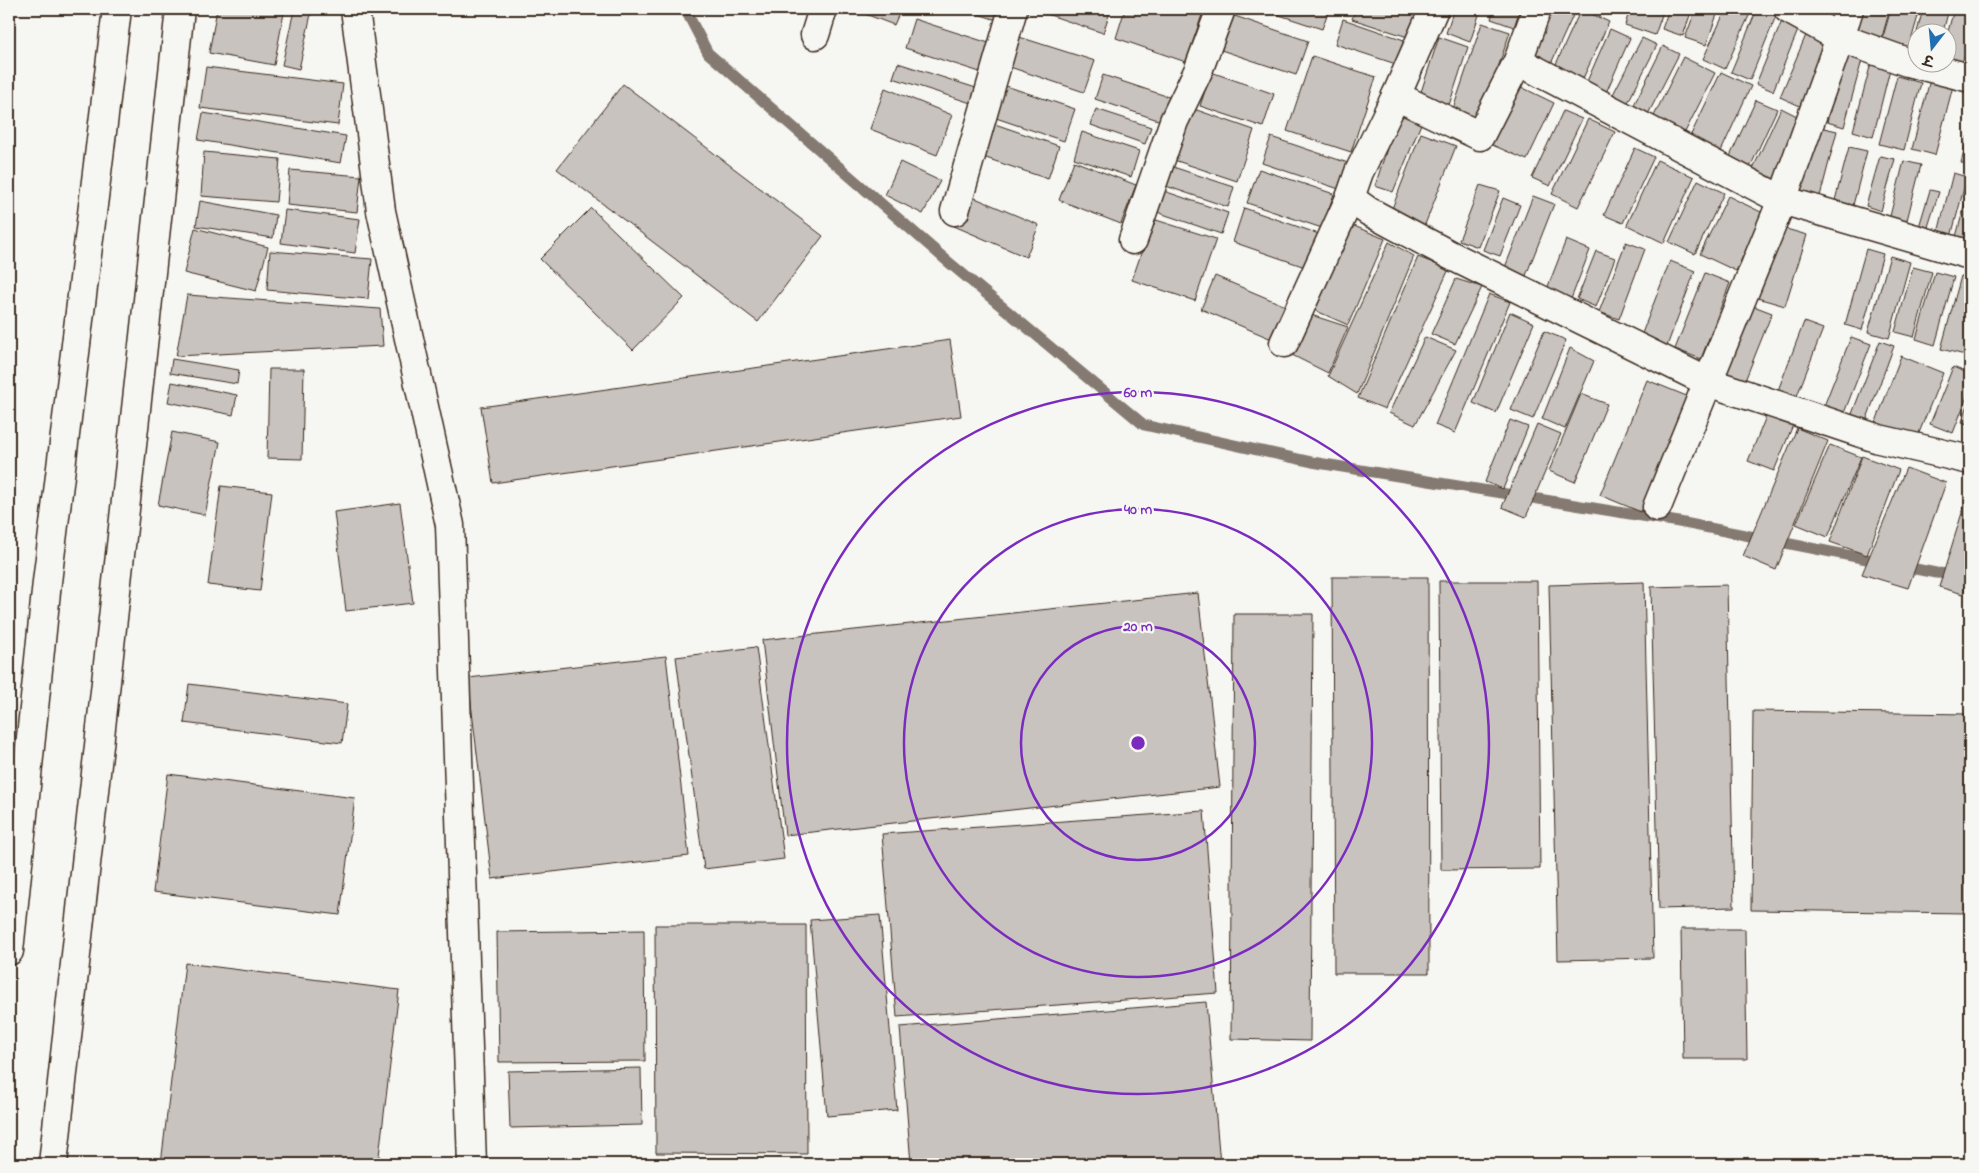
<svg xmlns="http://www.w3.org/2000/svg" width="1979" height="1173" font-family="'Indie Flower','Playpen Sans Deva',sans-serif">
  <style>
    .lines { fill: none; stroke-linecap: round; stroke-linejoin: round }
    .stream { stroke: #857a71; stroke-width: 11 }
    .building { fill: #c8c3be; stroke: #3b2a1e }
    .street-casing { stroke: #3b2a1e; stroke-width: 31 }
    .primary-casing { stroke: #3b2a1e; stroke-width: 31 }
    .street { stroke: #f6f6f2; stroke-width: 28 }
    .primary { stroke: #f6f6f2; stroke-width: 28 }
    .ring { fill: none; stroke: #7b2cbf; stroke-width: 2.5 }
    .centre { fill: #7b2cbf; stroke: #f6f6f2; stroke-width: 2.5 }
    .ring-label { font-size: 15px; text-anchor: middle; font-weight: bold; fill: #7b2cbf; stroke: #f6f6f2; stroke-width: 4.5; stroke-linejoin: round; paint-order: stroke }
  </style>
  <rect width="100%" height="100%" fill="#f6f6f2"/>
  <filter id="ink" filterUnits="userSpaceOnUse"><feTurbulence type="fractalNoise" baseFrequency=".02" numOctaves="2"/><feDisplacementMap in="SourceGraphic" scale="10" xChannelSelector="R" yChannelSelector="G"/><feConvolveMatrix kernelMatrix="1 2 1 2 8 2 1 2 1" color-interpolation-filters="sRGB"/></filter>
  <g filter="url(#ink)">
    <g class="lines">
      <g class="stream">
        <path d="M685 9 708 53 946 260 1144 425 1312 462 1679 522 1882 562"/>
        <path d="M1900 566 1936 573 1970 575"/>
      </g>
    </g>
    <g class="building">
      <path d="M217 9H263L284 13 274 65 209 53Z"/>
      <path d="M852 9H901L894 25Z"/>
      <path d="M962 9H1004L1000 21Z"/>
      <path d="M1032 9H1111L1103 33Z"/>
      <path d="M1125 9H1204L1186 62 1116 38Z"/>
      <path d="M1261 9H1329L1322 29Z"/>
      <path d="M1356 9H1420L1411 38 1352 19Z"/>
      <path d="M1454 9H1481L1470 42 1446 33Z"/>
      <path d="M1494 9H1520L1514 27 1491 19Z"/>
      <path d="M1552 9H1576L1548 70 1528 61Z"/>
      <path d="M1581 9 1609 22 1579 87 1551 75Z"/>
      <path d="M1630 9H1664L1655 35 1625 25Z"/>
      <path d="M1669 9H1692L1683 36 1662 29Z"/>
      <path d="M1696 9H1719L1706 45 1685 38Z"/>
      <path d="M1726 9H1752L1725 69 1703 59Z"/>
      <path d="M1757 9H1772L1778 11 1750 80 1731 72Z"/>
      <path d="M1859 9H1890L1880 44 1851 36Z"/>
      <path d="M1891 9H1920L1907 55 1880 47Z"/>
      <path d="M1923 9H1949L1943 32H1917Z"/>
      <path d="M1954 9H1970V32L1961 70 1946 62V39Z"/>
      <path d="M294 10 311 14 299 69 282 65Z"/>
      <path d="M1229 14 1308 41 1296 75 1218 49Z"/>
      <path d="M1784 16 1801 23 1773 91 1756 84Z"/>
      <path d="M914 19 995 45 986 74 905 48Z"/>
      <path d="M1343 19 1404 40 1396 64 1335 44Z"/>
      <path d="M1482 23 1510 32 1480 121 1452 112Z"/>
      <path d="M1610 29 1630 38 1605 95 1585 86Z"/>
      <path d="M1013 35 1095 61 1084 92 1004 65Z"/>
      <path d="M1806 35 1827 45 1800 106 1780 97Z"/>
      <path d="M1439 37 1468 47 1448 108 1419 98Z"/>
      <path d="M1642 38 1657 45 1622 114 1607 106Z"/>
      <path d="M1663 46 1679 54 1644 122 1629 115Z"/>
      <path d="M1312 56 1376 77 1351 152 1287 131Z"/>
      <path d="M1844 56 1862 60 1844 127 1827 122Z"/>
      <path d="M1683 57 1715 73 1681 140 1650 124Z"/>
      <path d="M898 63 976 88 971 103 893 78Z"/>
      <path d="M1871 63 1890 69 1873 137 1853 131Z"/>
      <path d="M206 67 343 84 338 125 200 108Z"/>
      <path d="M1211 72 1274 94 1263 127 1200 106Z"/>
      <path d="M1721 72 1751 86 1717 160 1686 145Z"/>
      <path d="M1103 75 1172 98 1164 122 1095 99Z"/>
      <path d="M1897 76 1921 83 1904 150 1879 144Z"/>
      <path d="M1930 80 1953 86 1935 155 1912 149Z"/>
      <path d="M623 84 823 236 758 322 557 169Z"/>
      <path d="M1003 85 1075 109 1064 141 993 117Z"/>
      <path d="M1517 85 1554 103 1527 160 1490 144Z"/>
      <path d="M885 88 952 115 937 155 870 129Z"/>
      <path d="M1756 100 1777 109 1746 176 1725 167Z"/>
      <path d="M1191 108 1254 130 1237 181 1174 160Z"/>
      <path d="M1400 108 1423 119 1393 192 1375 186Z"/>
      <path d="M1781 108 1801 118 1771 185 1750 175Z"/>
      <path d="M1096 109 1151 127 1145 144 1091 125Z"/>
      <path d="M1563 111 1582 119 1550 186 1532 178Z"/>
      <path d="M203 113 346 136 341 163 198 140Z"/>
      <path d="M1588 119 1615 132 1578 207 1552 194Z"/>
      <path d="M992 123 1059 146 1048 179 980 156Z"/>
      <path d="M1815 126 1837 131 1818 204 1796 198Z"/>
      <path d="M1970 129V165L1961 163Z"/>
      <path d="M1082 132 1139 151 1131 177 1074 158Z"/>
      <path d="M1421 133 1456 146 1424 227 1390 214Z"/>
      <path d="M1271 137 1348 163 1339 189 1262 163Z"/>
      <path d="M1849 147 1867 151 1851 213 1833 208Z"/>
      <path d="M1635 148 1654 157 1623 223 1604 215Z"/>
      <path d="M204 152 280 159 276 202 201 196Z"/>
      <path d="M1880 156 1895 159 1881 211 1866 206Z"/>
      <path d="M1657 160 1694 177 1664 243 1627 225Z"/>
      <path d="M1074 161 1136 185 1121 224 1059 200Z"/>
      <path d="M1904 161 1921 165 1905 228 1888 224Z"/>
      <path d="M900 162 940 181 923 214 885 195Z"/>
      <path d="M1167 165 1234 187 1228 207 1160 184Z"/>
      <path d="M1259 169 1334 194 1322 228 1247 203Z"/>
      <path d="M290 170 361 176 357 212 287 205Z"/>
      <path d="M1953 173 1967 177 1949 244 1936 241Z"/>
      <path d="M1698 180 1724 193 1695 254 1669 242Z"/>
      <path d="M1480 185 1500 191 1478 247 1459 240Z"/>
      <path d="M1970 185V248L1954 244Z"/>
      <path d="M1161 190 1228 213 1221 234 1154 211Z"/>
      <path d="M1930 190 1939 192 1926 233 1918 230Z"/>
      <path d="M968 195 1039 225 1026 257 954 226Z"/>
      <path d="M1533 196 1554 204 1525 278 1504 270Z"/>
      <path d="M1728 196 1763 213 1736 271 1700 254Z"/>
      <path d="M1503 198 1520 205 1500 256 1483 250Z"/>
      <path d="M200 201 276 215 273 238 196 226Z"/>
      <path d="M591 208 684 298 633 350 540 259Z"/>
      <path d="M1244 208 1319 234 1308 268 1233 242Z"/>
      <path d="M285 210 360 219 355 253 281 243Z"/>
      <path d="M1153 219 1216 239 1195 301 1132 280Z"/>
      <path d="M1347 223 1385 239 1348 325 1312 309Z"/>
      <path d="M1776 226 1807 235 1785 306 1754 297Z"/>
      <path d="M195 228 268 247 256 291 184 273Z"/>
      <path d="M1566 240 1590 250 1571 299 1547 289Z"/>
      <path d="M1389 242 1414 256 1357 394 1328 376Z"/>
      <path d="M1626 242 1645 249 1619 319 1599 312Z"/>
      <path d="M1866 249 1883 254 1862 330 1845 325Z"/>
      <path d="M270 251 372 259 368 299 267 290Z"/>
      <path d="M1596 251 1615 258 1596 307 1577 299Z"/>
      <path d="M1890 256 1910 262 1889 338 1868 332Z"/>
      <path d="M1418 257 1449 269 1385 409 1358 398Z"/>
      <path d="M1670 261 1695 271 1667 346 1641 336Z"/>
      <path d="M1913 267 1932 272 1914 337 1895 332Z"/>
      <path d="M1935 272 1954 277 1935 345 1916 339Z"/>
      <path d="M1705 273 1730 283 1701 359 1675 349Z"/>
      <path d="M1215 276 1288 307 1274 340 1201 309Z"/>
      <path d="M1961 276 1970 279 1969 356 1941 349Z"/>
      <path d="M1456 279 1482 287 1455 344 1431 334Z"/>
      <path d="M1489 294 1510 302 1455 433 1435 425Z"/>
      <path d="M187 295 380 309 383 346 176 356Z"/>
      <path d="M1743 302 1772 313 1744 383 1715 372Z"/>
      <path d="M1510 312 1534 323 1496 413 1473 403Z"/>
      <path d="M1308 314 1348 327 1328 373 1292 355Z"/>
      <path d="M1804 322 1823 329 1795 401 1777 393Z"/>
      <path d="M1544 331 1566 340 1533 419 1511 410Z"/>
      <path d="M1425 337 1456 350 1415 425 1389 413Z"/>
      <path d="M1851 337 1871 344 1844 413 1824 406Z"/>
      <path d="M950 340 961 416 493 483 481 407Z"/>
      <path d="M1880 341 1894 346 1865 424 1850 419Z"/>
      <path d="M1570 348 1594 361 1565 429 1542 419Z"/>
      <path d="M1901 356 1943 373 1915 443 1874 427Z"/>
      <path d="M172 359 239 370 237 384 170 373Z"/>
      <path d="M1953 367 1970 374V389L1953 433 1930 424Z"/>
      <path d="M269 369H304L302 459 267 458Z"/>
      <path d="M1647 380 1689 397 1641 512 1600 495Z"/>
      <path d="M172 382 237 395 233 415 168 402Z"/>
      <path d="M1581 394 1607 404 1575 482 1549 471Z"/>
      <path d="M1970 399V425L1962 422Z"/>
      <path d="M1767 414 1793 425 1774 471 1748 461Z"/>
      <path d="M1510 420 1528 427 1503 489 1485 482Z"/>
      <path d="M1537 424 1561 434 1526 517 1502 507Z"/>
      <path d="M1797 428 1828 441 1776 570 1743 556Z"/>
      <path d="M172 432 220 442 205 515 158 505Z"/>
      <path d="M1830 445 1861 457 1828 537 1796 524Z"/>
      <path d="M1862 456 1899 470 1867 555 1830 542Z"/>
      <path d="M1906 468 1946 483 1908 588 1862 574Z"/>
      <path d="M221 486 272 492 260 591 208 585Z"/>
      <path d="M1970 487V570L1963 594 1939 587Z"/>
      <path d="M400 503 413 603 346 611 334 512Z"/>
      <path d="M1332 577H1428L1429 973H1334Z"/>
      <path d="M1439 581H1537L1540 869 1441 870Z"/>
      <path d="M1644 582 1653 958 1558 960 1549 585Z"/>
      <path d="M1727 585 1734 907 1659 909 1651 587Z"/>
      <path d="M1198 593 1220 787 785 835 762 640Z"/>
      <path d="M1234 614H1313L1310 1041 1231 1039Z"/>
      <path d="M756 647 784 859 704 869 676 657Z"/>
      <path d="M666 656 689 856 492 879 468 678Z"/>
      <path d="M189 684 347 704 342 743 184 723Z"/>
      <path d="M1753 711 1969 714 1967 913 1751 910Z"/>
      <path d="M168 774 355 798 340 915 153 892Z"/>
      <path d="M1204 811 1218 993 897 1017 882 834Z"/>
      <path d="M880 915 897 1110 827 1116 810 920Z"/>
      <path d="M655 925H806L807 1154 656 1153Z"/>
      <path d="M1681 929H1745L1747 1059H1683Z"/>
      <path d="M644 930 645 1061 499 1062 497 932Z"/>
      <path d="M185 963 399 990 378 1164H161Z"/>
      <path d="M1206 1002 1220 1164H911L900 1027Z"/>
      <path d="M641 1068 642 1125 510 1128 508 1071Z"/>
    </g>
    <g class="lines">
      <g class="street-casing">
        <g id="street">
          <path d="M355 9 381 211 450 525 472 1164"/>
          <path d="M1434 9 1396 96 1359 172 1350 198 1368 211 1450 255 1708 382 1879 439 1970 460"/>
          <path d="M1849 9 1840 38 1907 62 1970 78"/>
          <path d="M815 35 823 9"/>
          <path d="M1518 61 1782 200 1970 255"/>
          <path d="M1396 96 1480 136 1518 61 1537 9"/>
          <path d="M955 211 1013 9"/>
          <path d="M1133 240 1174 121 1198 71 1221 9"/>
          <path d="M1284 343 1350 198"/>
          <path d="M1657 507 1782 200 1840 38 1788 9"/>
        </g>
      </g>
      <g class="primary-casing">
        <g id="primary">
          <path d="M9 951 47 582 117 9"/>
          <path d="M53 1164 180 9"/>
        </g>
      </g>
      <use href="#street" class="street"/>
      <use href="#primary" class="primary"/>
    </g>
  </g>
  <g class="ring">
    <circle cx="1138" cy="743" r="117"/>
    <circle cx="1138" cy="743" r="234"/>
    <circle cx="1138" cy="743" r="351"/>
  </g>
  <circle cx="1138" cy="743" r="8" class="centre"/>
  <g class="ring-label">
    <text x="1138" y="397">60 m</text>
    <text x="1138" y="514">40 m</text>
    <text x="1138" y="631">20 m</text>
  </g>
  <rect width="1979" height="1173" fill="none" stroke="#f6f6f2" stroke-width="30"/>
  <rect x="15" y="15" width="1949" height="1143" fill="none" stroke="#3b2a1e" stroke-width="2" filter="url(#ink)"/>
  <g transform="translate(1932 48) rotate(196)"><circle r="24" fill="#f6f6f2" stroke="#aba49d"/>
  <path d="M0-4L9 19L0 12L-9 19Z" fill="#1f6fb2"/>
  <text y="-8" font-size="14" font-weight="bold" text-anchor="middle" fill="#3b2a1e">उ</text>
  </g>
</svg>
